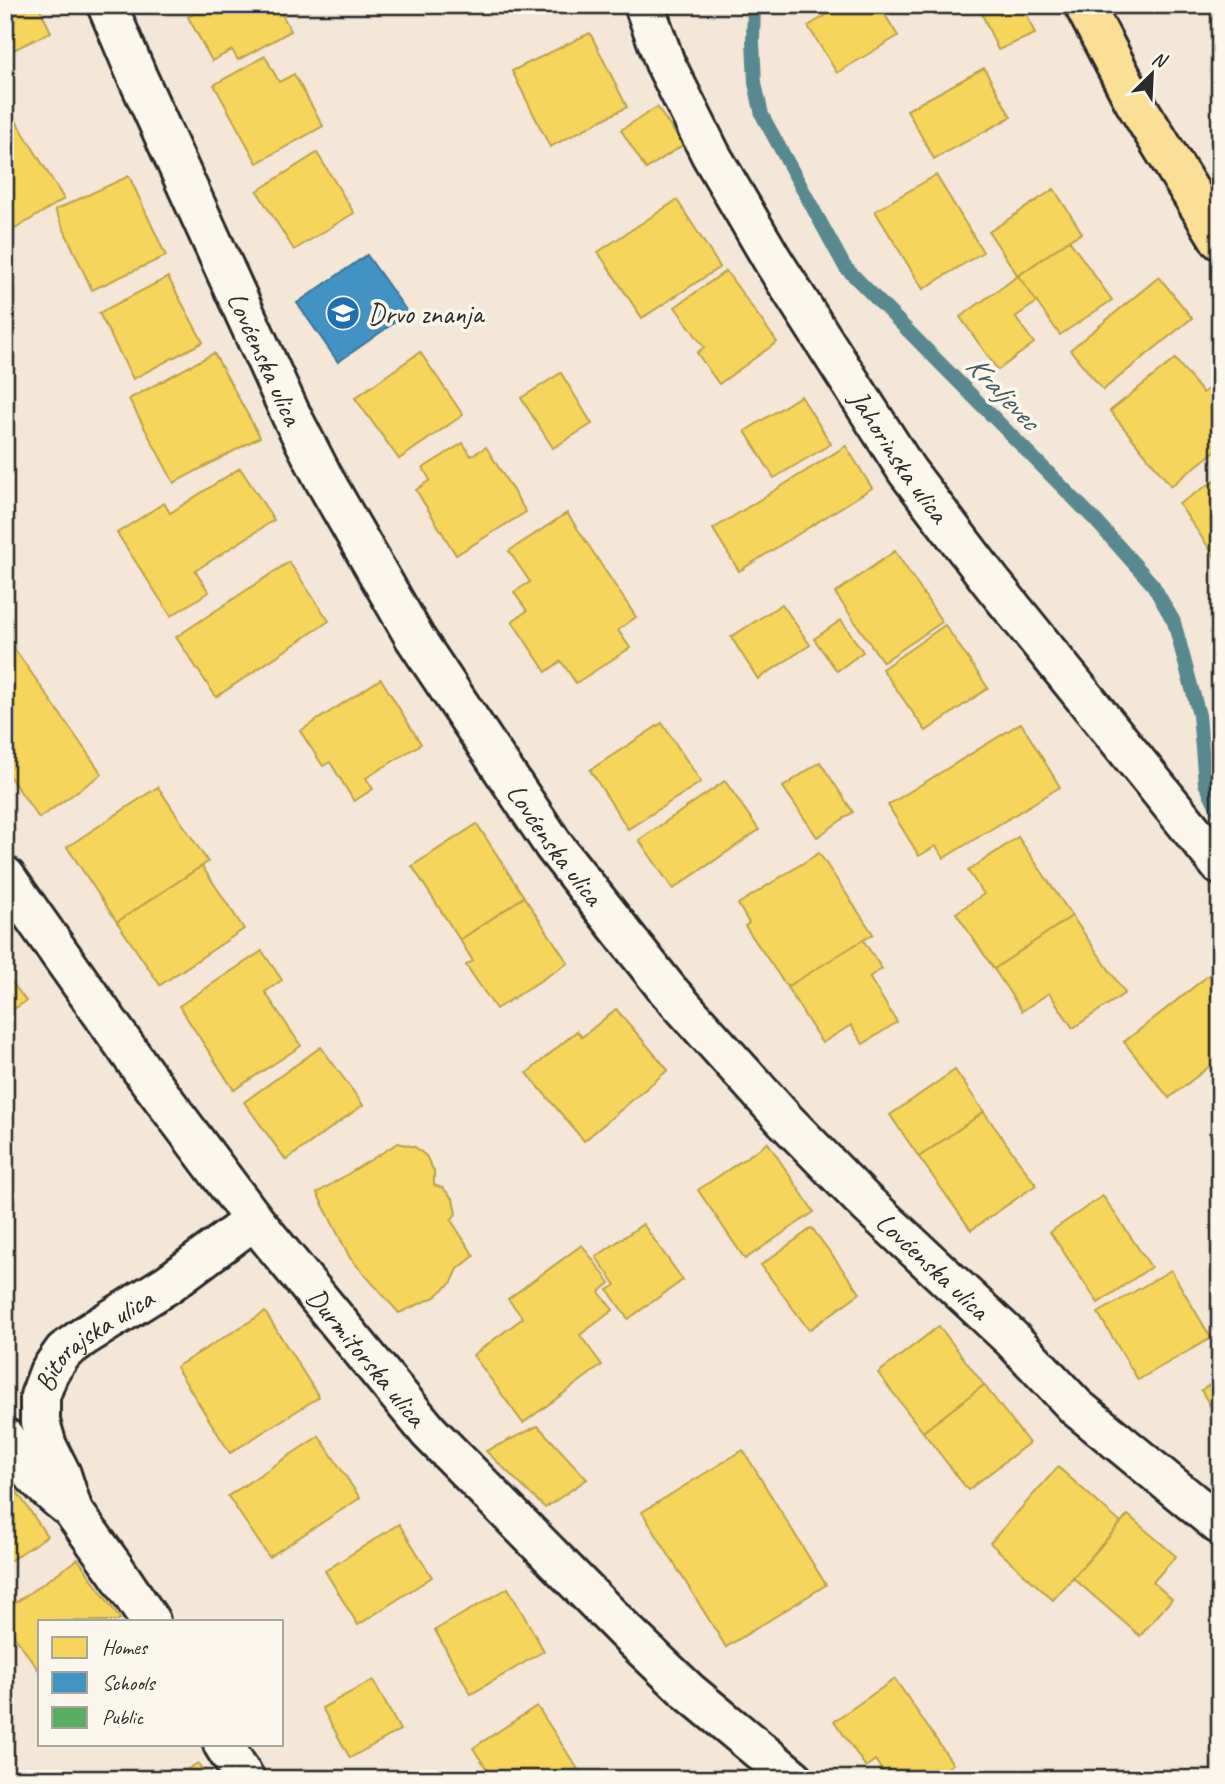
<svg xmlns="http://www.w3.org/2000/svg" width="1225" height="1784" font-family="Caveat,sans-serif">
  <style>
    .homes { fill: #f6d55c; stroke: #b9a24d; stroke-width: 2 }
    .schools { fill: #4393c3; stroke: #3c7495; stroke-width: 2 }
    .public { fill: #5aae61; stroke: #4c8751; stroke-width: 2 }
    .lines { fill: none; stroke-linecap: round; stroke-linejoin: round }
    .stream { stroke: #598991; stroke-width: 14 }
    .minor-casing { stroke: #2b2b2b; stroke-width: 44 }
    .major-casing { stroke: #2b2b2b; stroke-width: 44 }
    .minor { stroke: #fbf7ec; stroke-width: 38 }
    .major { stroke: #fadf96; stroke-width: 38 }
    .labels { text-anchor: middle; stroke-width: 7; stroke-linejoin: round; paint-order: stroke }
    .poi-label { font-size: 28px; fill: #2b2b2b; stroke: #fbf7ec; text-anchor: start }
    .street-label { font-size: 28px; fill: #2b2b2b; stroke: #fbf7ec }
    .water-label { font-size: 30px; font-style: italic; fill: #425a5e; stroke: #fbf7ec }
  </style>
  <rect width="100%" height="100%" fill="#f4e7d8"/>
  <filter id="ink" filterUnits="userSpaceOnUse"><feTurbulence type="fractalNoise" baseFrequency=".0143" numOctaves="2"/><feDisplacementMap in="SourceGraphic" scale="14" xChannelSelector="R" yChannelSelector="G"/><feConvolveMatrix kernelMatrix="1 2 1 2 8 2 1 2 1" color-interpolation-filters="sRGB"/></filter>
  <g filter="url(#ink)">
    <g class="homes">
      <path d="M5 5H38L51 32 5 54Z"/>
      <path d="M208 5H277L291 31 238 60 232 50 212 61 188 17Z"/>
      <path d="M843 5H879L898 36 837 73 808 26Z"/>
      <path d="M978 5H1023L1035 34 998 50Z"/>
      <path d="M1207 5H1220V29Z"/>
      <path d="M590 33 627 107 550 147 512 71Z"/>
      <path d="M265 56 279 82 294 74 323 126 257 163 214 85Z"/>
      <path d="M984 68 1011 117 934 159 907 110Z"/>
      <path d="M657 107 683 145 646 169 621 130Z"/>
      <path d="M13 116 64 199 5 235V121Z"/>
      <path d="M317 153 354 213 294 250 257 191Z"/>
      <path d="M936 175 983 252 923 289 875 211Z"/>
      <path d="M129 176 166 256 92 290 55 210Z"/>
      <path d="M1054 189 1082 233 1069 240 1018 276 989 232Z"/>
      <path d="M677 200 720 267 642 318 598 252Z"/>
      <path d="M1069 240 1112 300 1060 335 1018 276Z"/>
      <path d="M726 271 777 342 719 384 697 353 704 347 675 307Z"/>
      <path d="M1018 276 1037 302 1015 317 1034 343 998 370 960 317Z"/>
      <path d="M168 277 203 342 133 379 99 313Z"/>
      <path d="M1159 277 1192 318 1103 390 1070 350Z"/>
      <path d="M420 352 463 415 399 459 355 398Z"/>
      <path d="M214 353 260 437 174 483 129 399Z"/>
      <path d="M1175 359 1203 393 1220 379V447L1171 486 1110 411Z"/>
      <path d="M561 373 592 424 553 448 521 398Z"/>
      <path d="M801 396 831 444 774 478 745 431Z"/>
      <path d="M463 443 471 456 486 447 526 512 456 555 416 490 430 480 423 468Z"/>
      <path d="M846 446 872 488 739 571 713 529Z"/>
      <path d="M240 468 274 520 195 571 209 592 171 616 117 533 164 503 170 513Z"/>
      <path d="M1220 477V564L1179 504Z"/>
      <path d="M567 513 636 617 618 630 630 648 576 683 561 661 546 672 512 621 527 611 514 592 530 582 509 551Z"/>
      <path d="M895 551 942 622 883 662 835 593Z"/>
      <path d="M289 562 329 621 216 697 176 637Z"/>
      <path d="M782 604 810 645 758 679 731 637Z"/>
      <path d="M841 620 863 652 837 671 814 639Z"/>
      <path d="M945 625 988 688 926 731 882 669Z"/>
      <path d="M14 648 102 774 39 818 5 770V655Z"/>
      <path d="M381 679 421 744 366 778 373 789 354 801 330 762 323 766 300 731Z"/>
      <path d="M662 723 701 782 628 829 590 770Z"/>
      <path d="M1021 723 1060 787 944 858 936 846 919 856 888 805Z"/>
      <path d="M820 762 853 812 817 837 783 787Z"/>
      <path d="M725 781 759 830 673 889 639 840Z"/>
      <path d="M158 787 208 862 117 922 67 847Z"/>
      <path d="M477 824 524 897 460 940 412 866Z"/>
      <path d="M1018 837 1072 916 994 969 956 913 984 894 968 871Z"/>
      <path d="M819 853 873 934 787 987 745 926 749 923 738 904Z"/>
      <path d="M202 866 244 929 160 985 117 922Z"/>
      <path d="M524 897 568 963 496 1009 466 965 473 961 460 940Z"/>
      <path d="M1072 916 1125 993 1073 1028 1049 993 1022 1011 994 969Z"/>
      <path d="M863 940 882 969 869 977 897 1022 863 1044 851 1025 822 1043 787 987Z"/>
      <path d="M262 951 282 980 265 992 301 1046 234 1090 179 1006Z"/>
      <path d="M1214 971 1220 978V1058L1169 1098 1124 1042Z"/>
      <path d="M5 973 26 1001 5 1015Z"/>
      <path d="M616 1009 668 1070 584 1141 527 1073 577 1031 582 1037Z"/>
      <path d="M321 1047 363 1105 286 1160 244 1102Z"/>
      <path d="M955 1070 984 1112 919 1157 890 1115Z"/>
      <path d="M984 1112 1036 1185 971 1230 919 1157Z"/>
      <path d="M398 1143 415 1147 426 1156 434 1171V1185L443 1188 453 1199 456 1214 451 1220 474 1256 458 1269 452 1282 435 1297 399 1313 350 1258 317 1193Z"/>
      <path d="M768 1143 814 1212 745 1259 698 1190Z"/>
      <path d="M1103 1196 1151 1267 1098 1303 1050 1232Z"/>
      <path d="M643 1224 683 1280 628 1319 608 1290 616 1285 596 1257Z"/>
      <path d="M812 1228 860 1293 809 1330 761 1265Z"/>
      <path d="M582 1245 610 1283 599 1292 613 1310 580 1335 602 1365 523 1423 473 1355 523 1318 508 1299Z"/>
      <path d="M1171 1270 1211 1338 1138 1380 1098 1313Z"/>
      <path d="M265 1312 319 1397 230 1453 176 1367Z"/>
      <path d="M939 1326 984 1385 923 1432 878 1373Z"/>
      <path d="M1220 1379V1422L1201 1390Z"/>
      <path d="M984 1385 1029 1443 968 1490 923 1432Z"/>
      <path d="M538 1426 587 1479 545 1508 486 1451Z"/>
      <path d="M319 1436 360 1498 269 1557 228 1496Z"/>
      <path d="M743 1450 826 1585 726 1647 642 1512Z"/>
      <path d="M1058 1467 1121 1523 1053 1600 990 1543Z"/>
      <path d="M9 1480 47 1536 5 1564V1482Z"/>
      <path d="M1128 1515 1176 1556 1153 1582 1172 1599 1140 1636 1073 1578Z"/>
      <path d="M399 1524 432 1577 358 1625 325 1571Z"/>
      <path d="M78 1559 120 1619 117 1621H40V1672L5 1623V1610Z"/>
      <path d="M508 1588 544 1651 471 1694 435 1630Z"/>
      <path d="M895 1679 953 1764 932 1779H888L875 1760 866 1767 834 1721Z"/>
      <path d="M373 1680 400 1730 350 1758 322 1708Z"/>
      <path d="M537 1706 579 1771 567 1779H493L473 1748Z"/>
      <path d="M198 1763 207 1779H170Z"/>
    </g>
    <path class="schools" d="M367 255 408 313 338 362 297 303Z"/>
    <path class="public" d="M1220 1125V1148L1209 1133Z"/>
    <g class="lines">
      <path class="stream" d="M754 5 753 41 755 83 762 115 845 267 1096 521 1153 585 1174 622 1199 715 1205 783 1220 813"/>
      <g class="minor-casing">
        <g id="minor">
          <path id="s1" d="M107 5 137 76 291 415 325 481 415 638 554 846 667 989 785 1120 864 1201 1012 1339 1076 1407 1220 1525"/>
          <path id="s2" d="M644 5 665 63 711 155 773 261 907 471 992 583 1220 865"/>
          <path id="s3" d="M5 876 144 1073 254 1220 429 1432 625 1631 688 1691 794 1779"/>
          <path d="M5 1438C22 1465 41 1485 66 1505"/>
          <path id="s4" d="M150 1621 115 1569 73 1511 61 1474 47 1446 40 1422V1396L49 1372 64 1351 86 1335 168 1284 254 1220"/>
          <path d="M223 1744 245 1779"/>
        </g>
      </g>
      <g class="major-casing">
        <path id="major" d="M1084 5 1134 101 1220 240"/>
      </g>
      <use href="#minor" class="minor"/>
      <use href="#major" class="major"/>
    </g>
  </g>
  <defs>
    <g id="school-disc" transform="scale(1.75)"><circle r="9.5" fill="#1f6fb2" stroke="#fbf7ec"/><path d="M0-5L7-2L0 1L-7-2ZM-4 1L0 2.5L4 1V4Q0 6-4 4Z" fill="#fff"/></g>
  </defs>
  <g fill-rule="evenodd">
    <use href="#school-disc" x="343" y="313"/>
  </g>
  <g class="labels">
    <g class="poi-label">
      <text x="368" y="323">Drvo znanja</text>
    </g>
    <g class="street-label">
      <text dy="10" stroke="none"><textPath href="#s1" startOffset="387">Lovćenska ulica</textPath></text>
      <text dy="10" stroke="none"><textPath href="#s2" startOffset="520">Jahorinska ulica</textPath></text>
      <text dy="10" stroke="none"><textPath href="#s1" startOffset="954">Lovćenska ulica</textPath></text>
      <text dy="10" stroke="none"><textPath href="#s1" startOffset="1521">Lovćenska ulica</textPath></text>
      <text dy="10" stroke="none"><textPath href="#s4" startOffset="336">Bitorajska ulica</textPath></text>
      <text dy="10" stroke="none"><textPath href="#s3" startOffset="602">Durmitorska ulica</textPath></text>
    </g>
    <g class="water-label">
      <text transform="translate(1003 392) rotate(46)" y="10">Kraljevec</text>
    </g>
  </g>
  <rect width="1225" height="1784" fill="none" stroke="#fbf7ec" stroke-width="28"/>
  <rect x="14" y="14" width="1197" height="1756" fill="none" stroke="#2b2b2b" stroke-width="2.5" filter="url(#ink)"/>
  <rect x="38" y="1620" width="245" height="126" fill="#fbf7ec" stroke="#a8a59f" stroke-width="2"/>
  <rect x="52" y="1637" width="35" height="21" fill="#f6d55c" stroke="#a8a59f" stroke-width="2"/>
  <text x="102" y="1654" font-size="21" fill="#2b2b2b">Homes</text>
  <rect x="52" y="1672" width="35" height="21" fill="#4393c3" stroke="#a8a59f" stroke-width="2"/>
  <text x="102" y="1690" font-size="21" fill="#2b2b2b">Schools</text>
  <rect x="52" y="1707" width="35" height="21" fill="#5aae61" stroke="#a8a59f" stroke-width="2"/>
  <text x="102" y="1724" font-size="21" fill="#2b2b2b">Public</text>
  <g transform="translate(1152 74) rotate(24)" stroke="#fbf7ec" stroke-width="5" paint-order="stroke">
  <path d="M0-5L12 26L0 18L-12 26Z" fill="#2b2b2b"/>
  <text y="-10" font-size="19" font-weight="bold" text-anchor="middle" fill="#2b2b2b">N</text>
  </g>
</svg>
